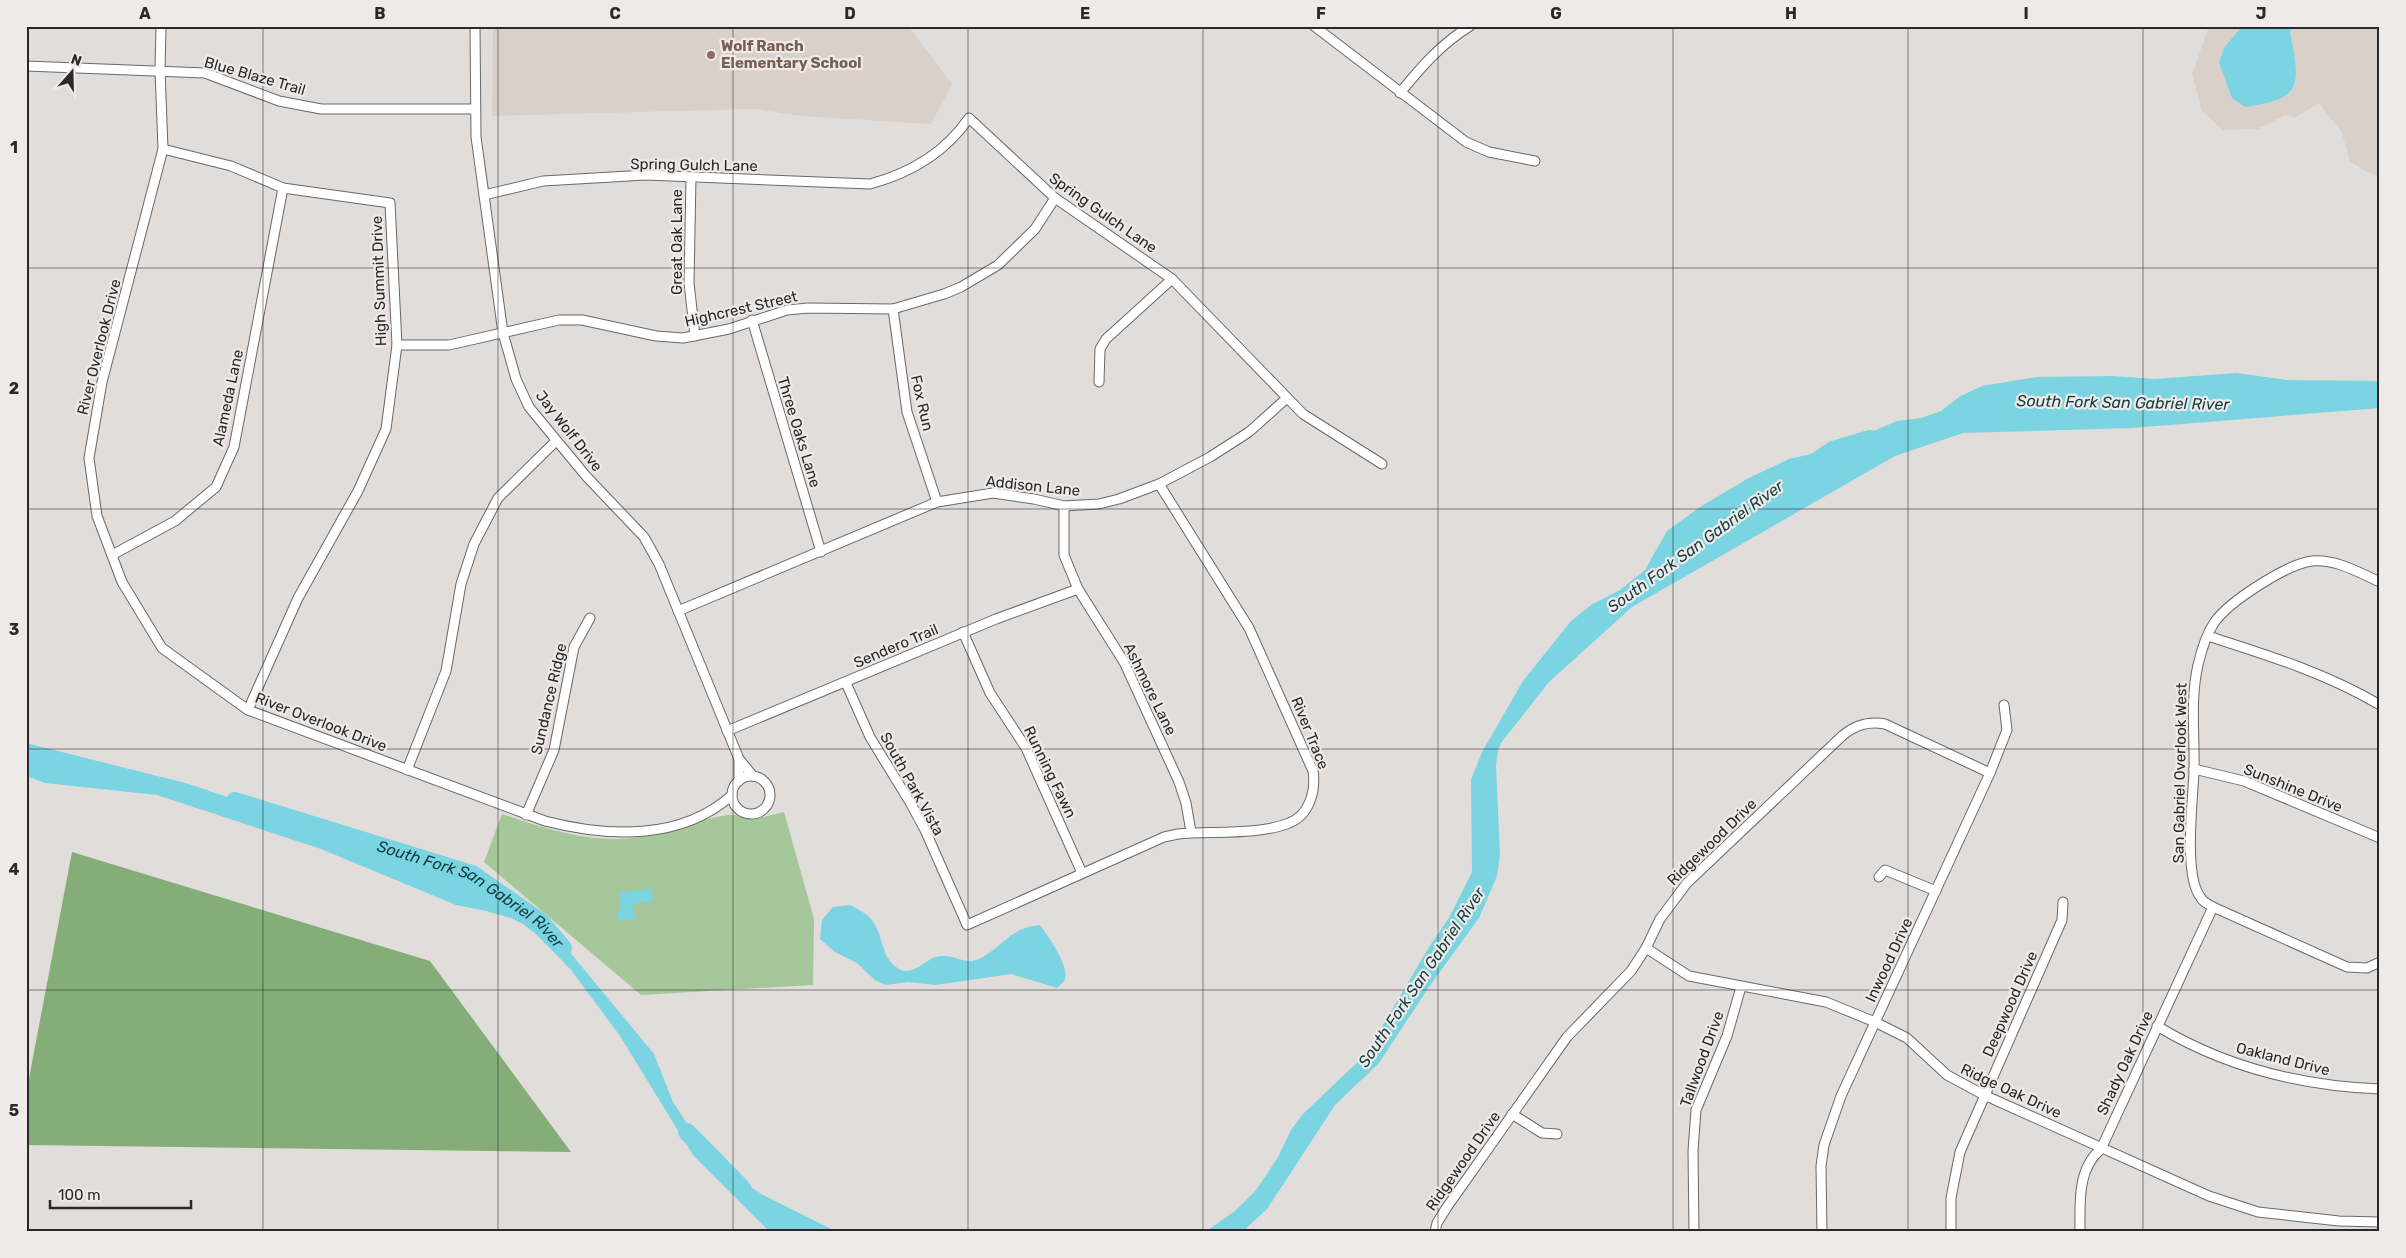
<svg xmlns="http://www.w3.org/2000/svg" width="2406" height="1258" font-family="Rubik,sans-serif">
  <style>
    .built { fill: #dad0ca }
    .green { fill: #a5c79a }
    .forest { fill: #84ad78 }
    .water { fill: #7ad4e1 }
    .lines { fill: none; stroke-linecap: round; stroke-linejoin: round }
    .river { stroke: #7ad4e1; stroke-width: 18 }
    .minor-casing { stroke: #6b6866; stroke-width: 11 }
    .minor { stroke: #fff; stroke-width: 9 }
    .grid { fill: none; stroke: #2a2828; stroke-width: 1; stroke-opacity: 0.55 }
    .education-dot { fill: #8d6e63; stroke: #eeeae8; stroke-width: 2 }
    .labels { text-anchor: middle; stroke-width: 4.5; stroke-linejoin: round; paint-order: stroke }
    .education-label { font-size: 15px; font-weight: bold; fill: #785e54; stroke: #eeeae8; text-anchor: start }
    .street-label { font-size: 15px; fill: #2a2828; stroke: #eeeae8 }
    .water-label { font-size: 16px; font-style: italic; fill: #123d43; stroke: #eeeae8 }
    .neatline { fill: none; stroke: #2a2828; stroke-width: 2 }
    .grid-label { font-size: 16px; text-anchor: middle; font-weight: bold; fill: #2a2828 }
  </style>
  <rect width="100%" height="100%" fill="#e1dddb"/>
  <g class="built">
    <path d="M493 26H908L952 84 931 124 802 116 753 109 492 116Z"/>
    <path d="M2209 26H2380V177L2365 171 2350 161 2342 133 2319 103 2294 118 2285 115 2258 129 2223 130 2202 111 2192 74Z"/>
  </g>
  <path class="green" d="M784 812 814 919 813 985 641 995 484 862 502 814C546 829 598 846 645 836 673 830 699 820 727 815H740L754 819Z"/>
  <path class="forest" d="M72 852 430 961 571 1152 26 1145V1094Z"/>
  <g class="water">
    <path d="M2242 26H2292L2290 32C2300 85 2304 99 2245 107L2232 98 2219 63 2224 48Z"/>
    <path d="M2237 373 2287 380 2380 381V408L2132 428 1963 433 1895 456 1632 607 1549 682 1501 743 1498 750 1496 765 1500 855 1497 876 1479 918 1431 984 1379 1063 1335 1105 1267 1209 1242 1232H1205L1235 1211 1256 1190 1277 1159 1291 1130 1303 1114 1366 1054 1429 947 1449 918 1472 872 1471 780 1482 752 1523 681 1571 621 1591 605 1620 590 1645 570 1667 531 1700 507 1747 479 1789 459 1811 454 1837 452 1864 435 1897 421 1921 418 1941 411 1959 397 1982 386 2037 377 2113 376 2154 379Z"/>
    <path d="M26 743 189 784 295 820 416 857 474 881 519 903 568 950 654 1054 673 1102 706 1153 723 1169 763 1195 837 1232H772L767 1229 693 1155 620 1036 571 970 537 935 523 924 511 918 486 911 456 905 321 849 157 795 45 783 26 776Z"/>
    <path d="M651 888 653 901 632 904 636 918 618 921 617 910 621 909 619 893Z"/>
    <path d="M850 905C858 909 866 913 872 920 884 935 880 958 899 969 915 977 927 956 941 956 956 955 967 966 981 958 1005 945 1010 928 1040 925 1048 936 1069 965 1065 979 1064 982 1060 985 1057 988L1011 974 936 985 908 982 886 985 875 980 857 963 835 952 820 939 822 920 833 907Z"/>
  </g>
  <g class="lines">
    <g class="river">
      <path d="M1808 467 1833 450 1870 439"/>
      <path id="s1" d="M235 801 472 874 541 922 563 948"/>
      <path d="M687 1132 742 1188"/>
    </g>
    <g class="minor-casing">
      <g id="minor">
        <path d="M161 26 160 70 163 149 102 382 89 458 97 516 122 582 162 648 248 710 545 821C607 837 681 841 732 795"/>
        <path d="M475 26 476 137 503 333 516 379 529 407 586 476 644 537 659 564 739 759V781"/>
        <path d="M1314 26 1466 142 1489 152 1535 161"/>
        <path d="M26 66 205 73 279 101 321 109H475"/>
        <path d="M1400 93C1421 67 1441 44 1470 26"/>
        <path d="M163 149 231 166 283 188 390 203 397 345 386 429 358 491 298 598 248 710"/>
        <path d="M691 177 689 283 695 336"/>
        <path d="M484 195 543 181 646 175 870 184C911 173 945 153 969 118L1055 198 1172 279 1303 414 1382 464"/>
        <path d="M893 309 907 412 937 502"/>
        <path d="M752 320 821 552"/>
        <path d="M397 345H449L559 320H582L656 336 683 338 729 329 787 310 808 308 893 309 944 294 961 287 998 265 1035 229 1055 198"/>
        <path d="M1099 382 1100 349 1106 339 1172 279"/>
        <path d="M1064 506V555L1078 589 1124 662 1179 782 1186 803 1191 832"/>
        <path d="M112 555 175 521 216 487 234 447 283 188"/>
        <path d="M2380 582C2358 572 2336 559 2312 561 2287 564 2228 602 2214 623 2206 635 2201 652 2198 665 2190 699 2195 737 2194 771 2193 800 2183 876 2201 898 2203 902 2209 905 2213 907L2347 967 2367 968 2380 962"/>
        <path d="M678 611 937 502 993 493 1034 499 1064 506 1099 504 1119 499 1159 484 1210 457 1249 432 1287 398"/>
        <path d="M963 632 990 693 1026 748 1082 873"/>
        <path d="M2208 636C2267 655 2326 673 2380 705"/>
        <path d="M846 683 870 737 911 804 925 830 967 925 1164 837 1178 834C1210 831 1261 835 1289 823 1310 815 1316 790 1313 771L1249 628 1159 484"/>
        <path d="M727 731 996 619 1078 589"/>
        <path d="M739 759 753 776"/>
        <path d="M2194 769 2244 781 2380 838"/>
        <path d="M407 770 446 671 461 584 474 544 498 498 556 441"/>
        <circle cx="751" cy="795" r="19"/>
        <path d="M526 815 554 750 574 647 590 618"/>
        <path d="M1879 877 1885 870 1936 891"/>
        <path d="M1646 948 1689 976 1826 1002 1875 1022 1907 1038 1947 1075 1984 1095 2209 1196 2258 1212 2339 1221 2380 1222"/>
        <path d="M2157 1026C2225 1067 2301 1086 2380 1089"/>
        <path d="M1512 1114 1542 1133 1557 1134"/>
        <path d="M1435 1232 1437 1223 1447 1207 1567 1037 1631 971 1646 948 1660 919 1687 883 1842 736C1855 725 1868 721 1885 724L1990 773"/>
        <path d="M1694 1232 1693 1151 1696 1110 1727 1036 1741 987"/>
        <path d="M1822 1232 1821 1166 1824 1145 1841 1096 1990 773 2007 730 2004 705"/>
        <path d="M1951 1232V1198L1960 1152 2062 920 2063 902"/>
        <path d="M2080 1232C2080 1203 2077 1169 2101 1149L2213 907"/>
      </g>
    </g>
    <use href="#minor" class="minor"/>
  </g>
  <path class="grid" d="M263 26V1232M498 26V1232M733 26V1232M968 26V1232M1203 26V1232M1438 26V1232M1673 26V1232M1908 26V1232M2143 26V1232M26 268H2380M26 509H2380M26 749H2380M26 990H2380"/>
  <circle class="education-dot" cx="711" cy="55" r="5"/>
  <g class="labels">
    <g class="education-label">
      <text x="721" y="51">Wolf Ranch<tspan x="721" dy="17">Elementary School</tspan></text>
    </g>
    <g class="street-label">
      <text transform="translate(255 76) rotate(16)" y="5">Blue Blaze Trail</text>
      <text transform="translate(694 165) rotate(1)" y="5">Spring Gulch Lane</text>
      <text transform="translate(1103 213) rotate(35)" y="5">Spring Gulch Lane</text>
      <text transform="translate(677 242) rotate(-90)" y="5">Great Oak Lane</text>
      <text transform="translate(379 281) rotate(-92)" y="5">High Summit Drive</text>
      <text transform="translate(741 309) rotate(-13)" y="5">Highcrest Street</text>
      <text transform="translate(99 347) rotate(-76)" y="5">River Overlook Drive</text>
      <text transform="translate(228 398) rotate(-78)" y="5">Alameda Lane</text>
      <text transform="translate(922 403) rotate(77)" y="5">Fox Run</text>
      <text transform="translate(569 431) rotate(52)" y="5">Jay Wolf Drive</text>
      <text transform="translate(799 432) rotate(73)" y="5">Three Oaks Lane</text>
      <text transform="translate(1033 486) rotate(6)" y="5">Addison Lane</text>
      <text transform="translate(896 646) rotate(-23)" y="5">Sendero Trail</text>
      <text transform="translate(1150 689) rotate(64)" y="5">Ashmore Lane</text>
      <text transform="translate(549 699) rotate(-77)" y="5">Sundance Ridge</text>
      <text transform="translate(321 722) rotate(21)" y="5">River Overlook Drive</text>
      <text transform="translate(1310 733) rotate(68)" y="5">River Trace</text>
      <text transform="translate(1050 772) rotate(64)" y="5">Running Fawn</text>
      <text transform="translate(2180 773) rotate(-89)" y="5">San Gabriel Overlook West</text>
      <text transform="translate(912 784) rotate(61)" y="5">South Park Vista</text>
      <text transform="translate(2293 788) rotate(22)" y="5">Sunshine Drive</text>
      <text transform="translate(1712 842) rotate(-44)" y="5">Ridgewood Drive</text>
      <text transform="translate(1889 960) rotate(-65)" y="5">Inwood Drive</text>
      <text transform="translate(2010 1004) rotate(-66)" y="5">Deepwood Drive</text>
      <text transform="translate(1702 1059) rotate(-70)" y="5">Tallwood Drive</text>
      <text transform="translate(2283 1059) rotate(14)" y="5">Oakland Drive</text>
      <text transform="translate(2125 1063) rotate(-65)" y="5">Shady Oak Drive</text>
      <text transform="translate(2011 1091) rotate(25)" y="5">Ridge Oak Drive</text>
      <text transform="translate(1463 1161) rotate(-55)" y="5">Ridgewood Drive</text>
    </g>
    <g class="water-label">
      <text transform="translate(2123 402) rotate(1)" y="6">South Fork San Gabriel River</text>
      <text transform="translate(1695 546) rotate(-36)" y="6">South Fork San Gabriel River</text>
      <text dy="6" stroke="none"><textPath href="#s1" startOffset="256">South Fork San Gabriel River</textPath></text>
      <text transform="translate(1421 977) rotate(-56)" y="6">South Fork San Gabriel River</text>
    </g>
  </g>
  <rect width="2406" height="1258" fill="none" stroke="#eeeae8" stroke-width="55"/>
  <g transform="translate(72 72) rotate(20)" stroke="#eeeae8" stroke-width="4" paint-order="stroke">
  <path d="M0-4L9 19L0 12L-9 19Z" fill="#2a2828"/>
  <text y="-8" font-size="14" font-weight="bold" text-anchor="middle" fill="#2a2828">N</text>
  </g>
  <path d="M50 1200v8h141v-8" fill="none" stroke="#2a2828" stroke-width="2.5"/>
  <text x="58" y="1200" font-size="15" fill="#2a2828" stroke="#eeeae8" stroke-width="4" paint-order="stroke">100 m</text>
  <rect x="28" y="28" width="2350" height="1202" class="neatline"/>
  <g class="grid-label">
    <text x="145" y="19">A</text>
    <text x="380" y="19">B</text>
    <text x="615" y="19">C</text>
    <text x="850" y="19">D</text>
    <text x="1085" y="19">E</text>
    <text x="1321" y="19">F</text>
    <text x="1556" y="19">G</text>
    <text x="1791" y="19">H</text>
    <text x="2026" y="19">I</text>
    <text x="2261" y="19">J</text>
    <text x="14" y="153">1</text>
    <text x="14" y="394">2</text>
    <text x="14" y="635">3</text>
    <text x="14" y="875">4</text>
    <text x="14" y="1116">5</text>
  </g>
</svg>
